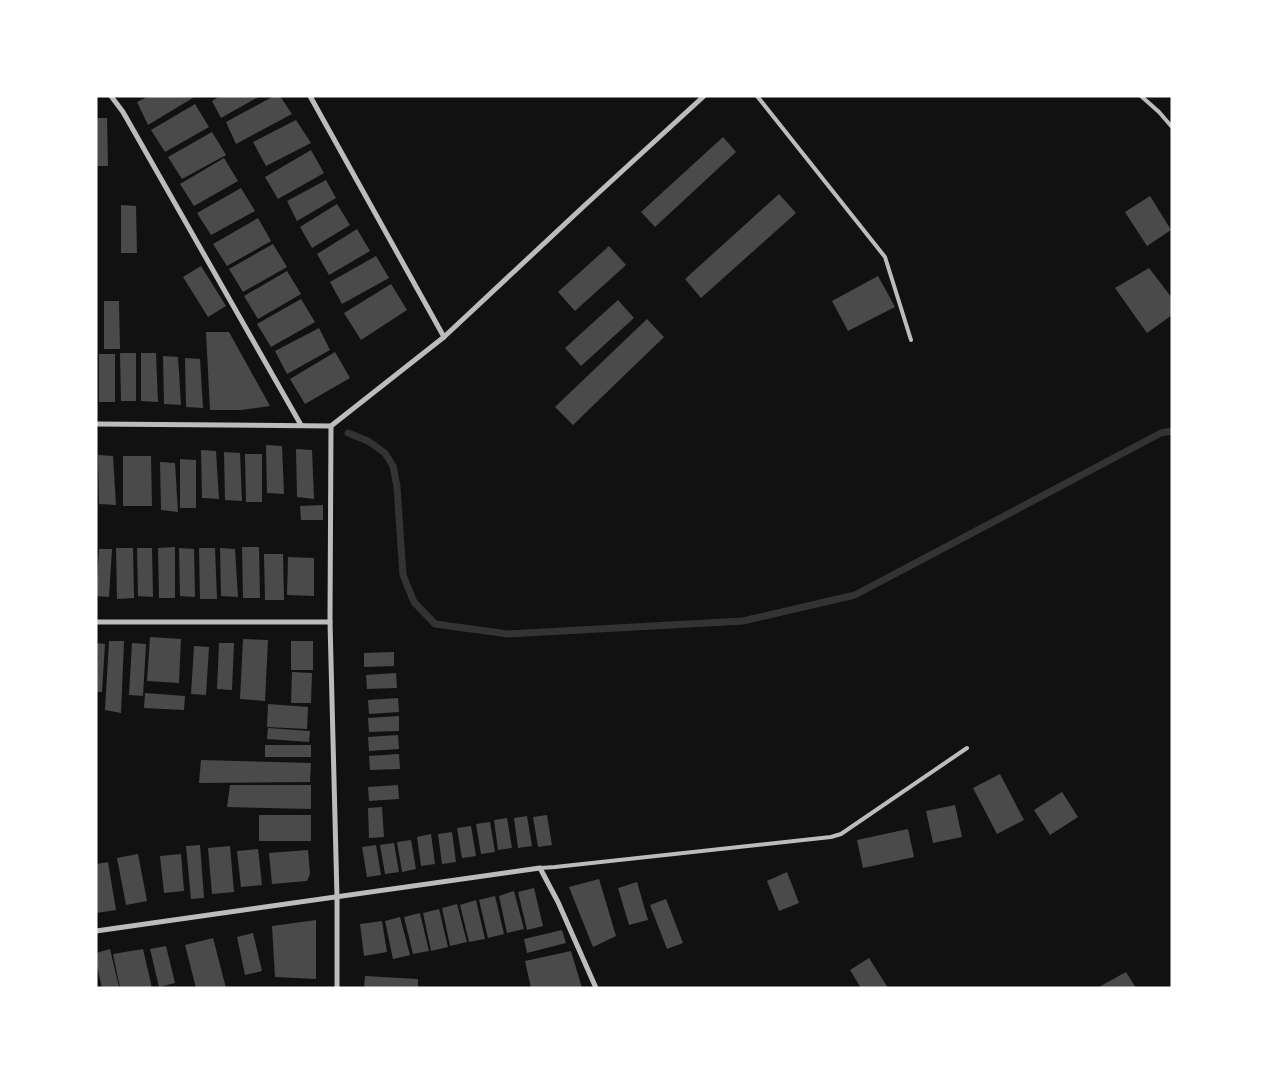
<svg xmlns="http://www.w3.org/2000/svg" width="1268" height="1084" font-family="Georgia,serif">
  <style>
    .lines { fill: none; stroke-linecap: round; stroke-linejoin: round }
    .stream { stroke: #333; stroke-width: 7 }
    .building { fill: #4a4a4a }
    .service { stroke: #bcbcbc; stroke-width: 4 }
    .minor { stroke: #bcbcbc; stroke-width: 5 }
  </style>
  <rect width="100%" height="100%" fill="#111"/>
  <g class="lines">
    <path class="stream" d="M348 433 368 441 385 453 393 466 397 487 403 575 414 602 435 624 508 634 743 621 855 595 1161 433 1172 431"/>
  </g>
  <g class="building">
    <path d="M149 96H196L148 125 137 102Z"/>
    <path d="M220 96H260L221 118 212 101Z"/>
    <path d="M274 96H280L292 114 236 144 226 122Z"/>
    <path d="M195 104 209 127 165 152 151 130Z"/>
    <path d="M96 118H107L108 166H96Z"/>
    <path d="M296 120 311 143 266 166 253 142Z"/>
    <path d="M212 132 226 155 182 179 168 157Z"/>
    <path d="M723 137 736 152 655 227 641 212Z"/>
    <path d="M311 150 324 173 278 199 265 177Z"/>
    <path d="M224 158 238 181 194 206 180 184Z"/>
    <path d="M326 180 336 198 297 221 287 201Z"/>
    <path d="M241 188 255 211 211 235 197 213Z"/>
    <path d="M779 194 796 213 701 298 685 279Z"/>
    <path d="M1150 196 1171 230 1147 246 1125 212Z"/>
    <path d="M337 204 350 225 312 248 300 227Z"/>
    <path d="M121 205 136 206 137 253H121Z"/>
    <path d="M258 218 271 241 227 266 213 244Z"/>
    <path d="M357 229 370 251 329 275 317 254Z"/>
    <path d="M273 244 287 267 243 292 229 269Z"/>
    <path d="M609 246 626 265 575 311 558 292Z"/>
    <path d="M376 256 389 278 342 304 330 282Z"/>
    <path d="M201 266 226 306 208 317 183 277Z"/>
    <path d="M1149 268 1172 298V315L1147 333 1115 288Z"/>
    <path d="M287 271 301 294 258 319 244 296Z"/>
    <path d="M878 276 895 307 848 331 832 301Z"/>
    <path d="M391 284 407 310 361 340 344 313Z"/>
    <path d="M301 299 315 322 271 347 257 324Z"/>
    <path d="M618 300 634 318 581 366 565 348Z"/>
    <path d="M104 301H119L120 349H104Z"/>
    <path d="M647 319 664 337 573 425 555 407Z"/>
    <path d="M319 328 330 350 287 374 275 351Z"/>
    <path d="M206 332H229L270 406 241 410H210Z"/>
    <path d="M335 352 350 378 305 404 290 379Z"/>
    <path d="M120 353H136V401H121Z"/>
    <path d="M141 353H156L158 402 141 401Z"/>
    <rect x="99" y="354" width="16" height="48"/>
    <path d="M163 356 178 357 181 405 164 404Z"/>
    <path d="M185 358 200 359 203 408 186 407Z"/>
    <path d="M266 445 282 446 284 494 267 493Z"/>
    <path d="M296 449 312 450 314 499 297 497Z"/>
    <path d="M201 450 216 451 219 499 202 498Z"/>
    <path d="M224 452 240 453 242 501 225 500Z"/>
    <path d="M245 454H262V502H246Z"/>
    <path d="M98 455 113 456 116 505 99 504Z"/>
    <path d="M123 456H151L152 506H123Z"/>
    <path d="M180 459 196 460V508H180Z"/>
    <path d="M160 462 175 463 178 512 161 510Z"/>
    <path d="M323 505V520H301L300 506Z"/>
    <path d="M175 547V598H159L158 548Z"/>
    <path d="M242 547H259L260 598H243Z"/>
    <path d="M116 548H133L134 598 117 599Z"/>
    <path d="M137 548H152L153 597 138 596Z"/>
    <path d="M179 548 194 549 195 597 180 596Z"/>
    <path d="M199 548H215L217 599H200Z"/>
    <path d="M220 548 235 549 238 597 221 596Z"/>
    <path d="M99 549H112L109 597 96 596Z"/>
    <path d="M264 554H283L284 600H265Z"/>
    <path d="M288 557 314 558V596L287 595Z"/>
    <path d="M150 637 181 639 179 683 147 681Z"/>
    <path d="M243 639 268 640 265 701 240 699Z"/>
    <path d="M109 641H124L121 713 105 710Z"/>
    <rect x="291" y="641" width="22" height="29"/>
    <path d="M96 643 105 644 102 692H96Z"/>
    <path d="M132 643 146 644 143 696 129 695Z"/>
    <path d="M219 643H234L232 690 217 689Z"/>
    <path d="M194 646 209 647 206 695 191 694Z"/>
    <path d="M394 652V666L364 667V653Z"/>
    <path d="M292 672 312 673 311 703H291Z"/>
    <path d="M396 673 397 688 367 689 366 675Z"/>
    <path d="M145 693 185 696 184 710 144 708Z"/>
    <path d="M398 698 399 712 369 714 368 700Z"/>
    <path d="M268 704 308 707 307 729 267 727Z"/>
    <path d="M399 716V731L369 732 368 718Z"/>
    <path d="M268 728 310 731 309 742 267 739Z"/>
    <path d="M398 735 399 749 369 751 368 737Z"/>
    <rect x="265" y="745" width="46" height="12"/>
    <path d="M399 754 400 769 370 770 369 756Z"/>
    <path d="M201 760 311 763 310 782 199 783Z"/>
    <path d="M1000 774 1024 820 997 834 973 788Z"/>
    <path d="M230 785H311V809L227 807Z"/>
    <path d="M398 785 399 799 369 801 368 787Z"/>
    <path d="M1062 792 1078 817 1050 835 1034 810Z"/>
    <path d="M955 805 962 837 933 843 926 811Z"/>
    <path d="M382 807 384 837 369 838 368 808Z"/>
    <rect x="259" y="815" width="52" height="26"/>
    <path d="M547 815 552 845 538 847 533 817Z"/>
    <path d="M527 816 532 846 518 848 514 818Z"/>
    <path d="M507 818 512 848 498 850 494 820Z"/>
    <path d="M490 822 495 852 481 854 476 824Z"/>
    <path d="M471 826 476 856 462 858 457 828Z"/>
    <path d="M908 829 914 857 863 868 857 840Z"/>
    <path d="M452 832 456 862 442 864 438 834Z"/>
    <path d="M431 834 435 864 421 866 417 837Z"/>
    <path d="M411 840 416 869 402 872 397 842Z"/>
    <path d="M394 843 399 872 385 874 380 845Z"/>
    <path d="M200 845 204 898 191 899 186 846Z"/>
    <path d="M376 845 381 875 367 877 362 847Z"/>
    <path d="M230 846 234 892 212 894 208 848Z"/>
    <path d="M258 849 262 885 241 887 237 851Z"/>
    <path d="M308 850 310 874 307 881 272 884 269 853Z"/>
    <path d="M138 854 147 901 126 905 117 858Z"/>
    <path d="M181 854 184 891 164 893 160 856Z"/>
    <path d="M108 862 116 910 96 913V864Z"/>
    <path d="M787 872 799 903 779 911 767 881Z"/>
    <path d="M599 879 616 936 593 947 569 887Z"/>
    <path d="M637 882 648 920 629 925 618 888Z"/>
    <path d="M534 888 543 926 527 930 518 892Z"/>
    <path d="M514 891 524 929 507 933 499 896Z"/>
    <path d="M495 896 504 934 488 938 479 900Z"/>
    <path d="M666 899 683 943 667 949 650 905Z"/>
    <path d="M476 900 485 939 469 942 460 905Z"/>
    <path d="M457 904 467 942 450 946 442 908Z"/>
    <path d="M439 909 448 947 431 951 423 913Z"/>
    <path d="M420 913 429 951 413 954 404 917Z"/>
    <path d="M400 917 410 955 393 959 385 921Z"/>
    <path d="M316 920V979L275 977 272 926Z"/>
    <path d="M382 921 387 952 364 956 360 924Z"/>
    <path d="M562 930 566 943 527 953 524 939Z"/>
    <path d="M253 933 262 971 245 975 237 937Z"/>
    <path d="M213 938 226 988H196L185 945Z"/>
    <path d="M166 946 175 983 159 987 150 949Z"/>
    <path d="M110 949 119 987 102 988 96 962V953Z"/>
    <path d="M143 949 152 988H120L113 954Z"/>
    <path d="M571 951 582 988H531L525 961Z"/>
    <path d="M869 958 888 988H861L850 970Z"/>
    <path d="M1126 972 1136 988H1097Z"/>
    <path d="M365 976 418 979V988H364Z"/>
  </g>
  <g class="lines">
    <g class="service">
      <path d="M757 96 885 257 911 340"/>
      <path d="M1141 96 1159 112 1172 127"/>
      <path d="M540 868 555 867 831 837 841 834 967 748"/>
    </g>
    <g class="minor">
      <path d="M111 96 123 112 301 425"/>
      <path d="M310 96 444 337"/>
      <path d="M96 424 331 426 444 337 583 207 704 96"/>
      <path d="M331 426 330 622 337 897V988"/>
      <path d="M96 622H330"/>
      <path d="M96 931 540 868 558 902 596 988"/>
    </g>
  </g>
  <rect width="1268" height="1084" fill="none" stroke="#ffffff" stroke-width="195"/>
</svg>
